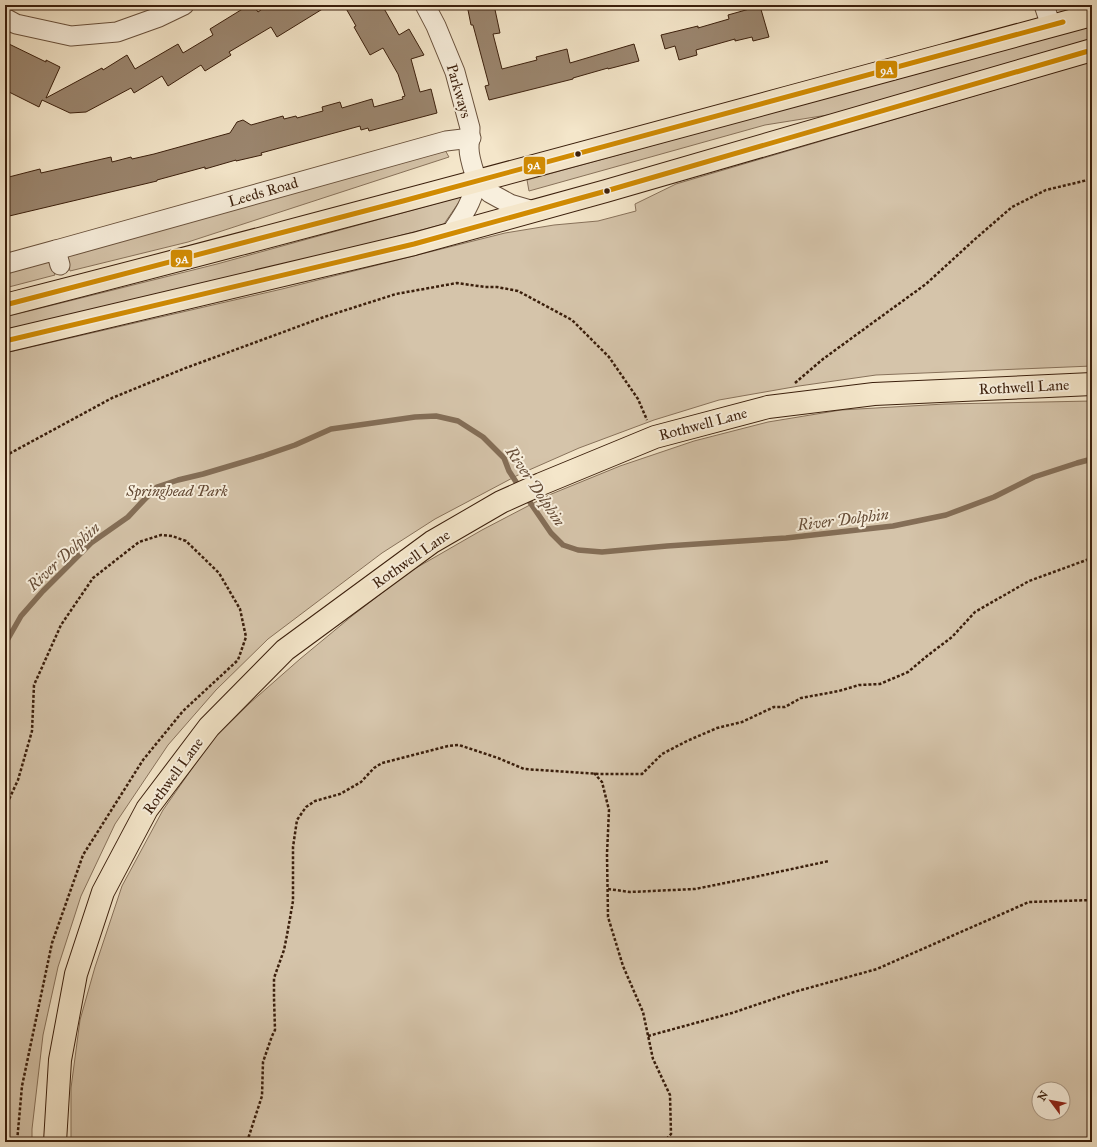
<svg xmlns="http://www.w3.org/2000/svg" width="1097" height="1147" font-family="'IM FELL Great Primer',serif">
  <style>
    .green { fill: #d5c4aa; stroke: #88725b; fill-rule: evenodd }
    .lines { fill: none; stroke-linecap: round; stroke-linejoin: round }
    .stream { stroke: #846e57; stroke-width: 5.5 }
    .building { fill: #9b866f; stroke: #3b1f0c }
    .street-casing { stroke: #69513c; stroke-width: 21 }
    .primary-casing { stroke: #3b1f0c; stroke-width: 24 }
    .path { stroke: #3b1f0c; stroke-width: 2.5; stroke-dasharray: 3 2; stroke-linecap: butt }
    .street { stroke: #f8efdd; stroke-width: 19 }
    .primary { stroke: #f4e6ca; stroke-width: 22 }
    .bus-1-casing { stroke: #f8efdd; stroke-width: 8 }
    .bus-1 { stroke: #d18b02; stroke-width: 5 }
    .bus-dot { fill: #3b1f0c; stroke: #f8efdd; stroke-width: 1.5 }
    .labels { text-anchor: middle; stroke-width: 4; stroke-linejoin: round; paint-order: stroke }
    .street-label { font-size: 15px; fill: #3b1f0c; stroke: #f8efdd }
    .park-label { font-size: 15px; font-style: italic; fill: #624834; stroke: #f8efdd }
    .water-label { font-size: 16px; font-style: italic; fill: #664d38; stroke: #f8efdd }
    .line-badge { stroke: #f8efdd; stroke-width: 1.5 }
    .badge-label { font-size: 11px; text-anchor: middle; font-weight: bold; fill: #fff }
  </style>
  <rect width="100%" height="100%" fill="#f4e6ca"/>
  <filter id="stains"><feTurbulence type="fractalNoise" baseFrequency=".005" numOctaves="4"/><feColorMatrix values="0 0 0 0 .2 0 0 0 0 .09 0 0 0 0 .02 0 0 0 .5 -.17"/></filter>
  <radialGradient id="worn" r=".72"><stop offset=".6" stop-color="#630" stop-opacity="0"/><stop offset="1" stop-color="#630" stop-opacity=".3"/></radialGradient>
  <g class="green">
    <path d="M1092 26V39L840 113 765 125 529 191 527 180 835 95Z"/>
    <path d="M1092 61V366L876 375 799 386 719 400 654 420 579 448 520 474 435 519 382 553 268 639 216 690 168 745 115 824 81 896 58 967 43 1035 32 1129V1142H5V353L282 289 505 233 554 225 598 221 636 211 635 204 676 184Z"/>
    <path d="M445 150 449 157 188 242 70 271 67 260 69 255Z"/>
    <path d="M460 197 461 199 444 224 349 249 5 332V317L217 264Z"/>
    <path d="M42 259 50 262 55 275 5 288V269Z"/>
    <path d="M1092 401V1142H71V1088L80 1020 95 967 122 886 163 810 212 740 250 703 300 659 352 616 409 572 482 530 549 495 620 466 694 441 768 422 841 410 945 404ZM1039 1089H1063V1113H1039Z"/>
  </g>
  <g class="lines">
    <g class="stream">
      <path d="M525 495 551 533 563 545 578 550 602 552 667 546 786 538 893 526 946 515 994 497 1034 477 1077 463 1092 459"/>
      <path d="M5 644 21 616 43 591 91 543 128 517 143 501 157 487 178 480 203 474 263 456 295 445 331 429 415 417 436 416 458 421 483 437 504 458 509 471 520 488"/>
    </g>
  </g>
  <g class="building">
    <path d="M249 5H253L258 12 268 5H329L277 37 271 27 229 52 231 55 205 71 201 65 168 86 162 76 134 93 131 88 86 112 70 113 42 100 39 107 5 90V52L9 44 46 62V60L60 67 46 98 102 68 103 70 127 55 135 69 178 44 183 53 213 35 210 29Z"/>
    <path d="M344 5H382L399 35 409 29 424 55 411 59 420 92 431 89 437 113 369 131 368 128 361 130 360 126 261 153 262 155 236 161V160L205 169V167L157 180V181L5 217V178L40 169 41 173 111 157 112 162 131 157 132 159 154 154 230 133 237 122 243 120 251 125 283 116 284 119 296 116 297 118 323 111 322 107 340 102 342 108 372 99 374 107 403 99 402 97 405 96 398 74 383 48 370 55 354 27 356 26Z"/>
    <path d="M467 5H494L500 33 493 34 502 69 537 60 536 57 567 49 570 63 634 44 639 61 608 69V68L573 78V79L489 100 485 86 489 85 473 25H471Z"/>
    <path d="M760 6 769 37 753 41 752 37 735 41V39L696 50 697 55 679 60 675 46 665 49 661 35 698 26V28L729 19 728 15Z"/>
  </g>
  <g class="lines">
    <g class="street-casing">
      <g id="street">
        <path d="M425 5 436 26 455 72 470 128C470 135 469 141 469 148 469 159 474 171 477 181"/>
        <path d="M1044 5 1051 26"/>
        <path d="M5 18 16 24 71 36 117 32 159 17 184 5"/>
        <path d="M477 181 490 193 510 204 534 211"/>
        <path d="M451 233C464 214 471 204 477 181"/>
        <path d="M56 250 446 141 471 138"/>
        <path d="M5 264 56 250 60 265"/>
      </g>
    </g>
    <g class="primary-casing">
      <g id="primary">
        <path d="M5 305C368 212 730 113 1092 15"/>
        <path d="M5 341 414 244 606 191 1092 50"/>
        <path d="M55 1142 60 1060 76 974 103 892 147 809 209 727 285 650 432 542 501 502 541 484 655 437 768 407 874 394 1092 384"/>
      </g>
    </g>
    <g class="path">
      <path d="M795 383 823 359 926 284 974 240 1012 207 1046 190 1092 179"/>
      <path d="M5 456 112 398 183 369 324 317 396 294 457 283 485 287H497L518 291 572 320 609 357 638 399 647 420"/>
      <path d="M594 773 602 782 609 810 607 854 608 917 623 966 643 1012 653 1059 670 1095 671 1134 664 1142"/>
      <path d="M5 808 18 780 32 731 34 685 61 625 93 578 139 542 161 535 172 536 186 541 219 573 240 609 246 637 238 660 183 711 143 760 83 855 52 943 22 1086 17 1142"/>
      <path d="M608 889 630 892 695 889 750 878 829 861"/>
      <path d="M648 1036 732 1013 794 992 877 969 1029 902 1092 900"/>
      <path d="M247 1142 262 1096 263 1062 272 1036 275 1030 274 998V978L284 950 287 935 293 901V847L297 820 306 807 315 801 340 794 361 782 374 768 382 763 448 746 459 745 498 758 524 769 600 774H642L662 754 687 741 717 728 742 722 774 707H785L801 698 839 691 859 685 880 684 908 672 927 656 952 637 975 612 1029 581 1092 558"/>
    </g>
    <use href="#street" class="street"/>
    <use href="#primary" class="primary"/>
    <g class="bus-1-casing">
      <g id="bus-1">
        <path d="M5 305 403 201 1063 22"/>
        <path d="M5 341 414 244 606 191 1092 50"/>
      </g>
    </g>
    <use href="#bus-1" class="bus-1"/>
  </g>
  <g class="bus-dot">
    <circle cx="578" cy="154" r="3.5"/>
    <circle cx="607" cy="191" r="3.5"/>
  </g>
  <g class="labels">
    <g class="street-label">
      <text transform="translate(459 91) rotate(74)" y="5">Parkways</text>
      <text transform="translate(263 192) rotate(-16)" y="5">Leeds Road</text>
      <text transform="translate(1024 387) rotate(-3)" y="5">Rothwell Lane</text>
      <text transform="translate(703 424) rotate(-15)" y="5">Rothwell Lane</text>
      <text transform="translate(411 559) rotate(-35)" y="5">Rothwell Lane</text>
      <text transform="translate(173 776) rotate(-54)" y="5">Rothwell Lane</text>
    </g>
    <g class="park-label">
      <text x="177" y="496">Springhead Park</text>
    </g>
    <g class="water-label">
      <text transform="translate(536 486) rotate(56)" y="6">River Dolphin</text>
      <text transform="translate(843 519) rotate(-7)" y="6">River Dolphin</text>
      <text transform="translate(63 556) rotate(-43)" y="6">River Dolphin</text>
    </g>
  </g>
  <g class="line-badge">
    <rect x="875" y="60" width="23" height="19" rx="4" fill="#d18b02"/>
    <rect x="523" y="156" width="23" height="19" rx="4" fill="#d18b02"/>
    <rect x="170" y="249" width="23" height="19" rx="4" fill="#d18b02"/>
  </g>
  <g class="badge-label">
    <text x="887" y="74">9A</text>
    <text x="534" y="169">9A</text>
    <text x="182" y="263">9A</text>
  </g>
  <rect width="1097" height="1147" fill="none" stroke="#f4e6ca" stroke-width="20"/>
  <rect x="6" y="6" width="1085" height="1135" fill="none" stroke="#3b1f0c" stroke-width="2"/>
  <rect x="10" y="10" width="1077" height="1127" fill="none" stroke="#3b1f0c"/>
  <g transform="translate(1051 1101) rotate(302)"><circle r="19" fill="#f8efdd" stroke="#ac9c89"/>
  <path d="M0-3L7 15L0 10L-7 15Z" fill="#8f2418"/>
  <text y="-6" font-size="11" font-weight="bold" text-anchor="middle" fill="#3b1f0c">N</text>
  </g>
  <rect width="100%" height="100%" filter="url(#stains)"/>
  <rect width="100%" height="100%" fill="url(#worn)"/>
</svg>
